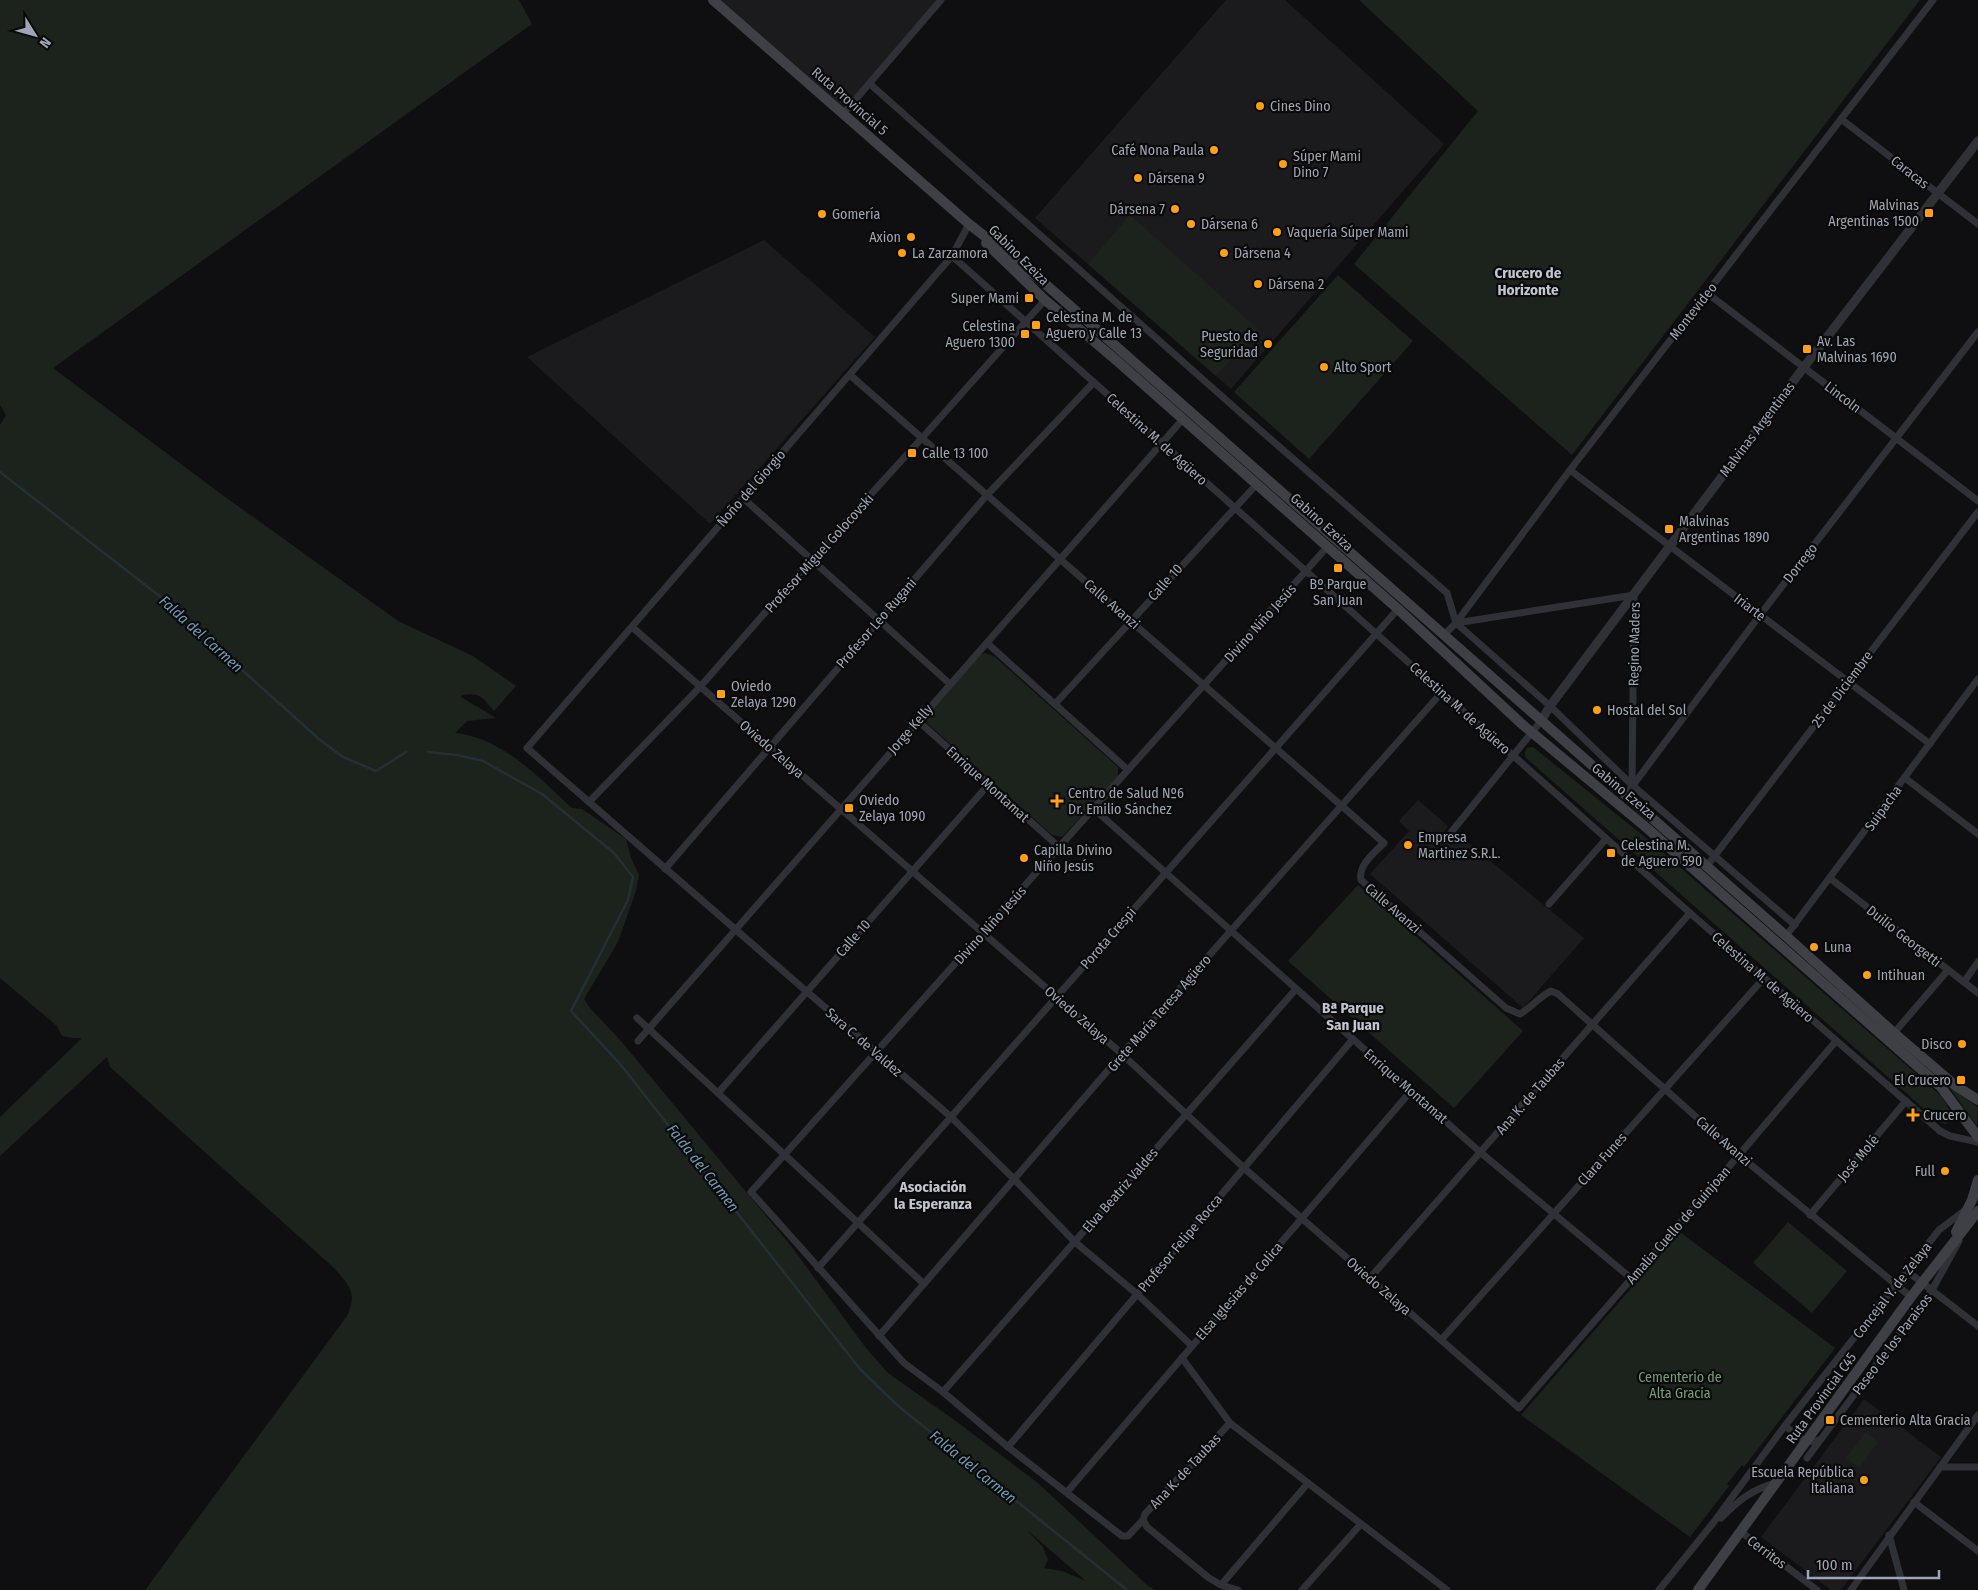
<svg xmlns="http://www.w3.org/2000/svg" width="1978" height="1590" font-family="'Fira Sans Condensed',sans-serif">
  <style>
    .built { fill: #1b1b1e }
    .green { fill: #1b231c; fill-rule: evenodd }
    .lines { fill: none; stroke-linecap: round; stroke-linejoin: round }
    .stream { stroke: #252f35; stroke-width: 2.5 }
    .minor { stroke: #303136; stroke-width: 7 }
    .tertiary { stroke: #303136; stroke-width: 9 }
    .secondary { stroke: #3e4046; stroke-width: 10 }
    .poi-dot { fill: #ffa018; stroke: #0a0a0b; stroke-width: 2 }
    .labels { text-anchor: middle; stroke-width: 4.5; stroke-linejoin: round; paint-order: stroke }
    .street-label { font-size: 14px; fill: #9fa6b3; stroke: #0a0a0b }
    .poi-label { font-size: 14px; fill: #9fa6b3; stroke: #0a0a0b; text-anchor: start }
    .park-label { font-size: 14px; fill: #74a074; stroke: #0a0a0b }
    .neighbourhood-label { font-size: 15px; font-weight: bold; fill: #c0c5cf; stroke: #0a0a0b }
    .water-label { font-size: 15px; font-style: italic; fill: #7199b2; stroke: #0a0a0b }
  </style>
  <rect width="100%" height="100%" fill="#0f0f11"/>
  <g class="built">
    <path d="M714 0H939L843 114Z"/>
    <path d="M1226 0H1285L1444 144 1231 389 1035 218Z"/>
    <path d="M764 240 875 337 710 524 527 357Z"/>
    <path d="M1418 800 1448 826 1445 831 1456 840 1460 836 1584 938 1523 1008 1370 874 1409 831 1399 821Z"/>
    <path d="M1864 1399 1941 1457 1841 1590H1831L1761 1537Z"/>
  </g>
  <g class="green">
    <path d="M0 0H519L532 24 53 368 217 491 398 621 473 656 516 686 494 711C483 698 480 692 462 695L461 697 496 718 467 721 455 733C503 738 538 777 572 808L582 809 626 839 631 858 639 875 636 891 618 942 584 999 590 1008 621 1041 791 1246 866 1348 888 1373 953 1419 1038 1483 1147 1585 1155 1590H145L347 1316C358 1293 349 1285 334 1268L110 1067 107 1057 0 1156V1117L82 1038H73L62 1036 57 1026 0 978V425L6 415 0 405ZM1027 1530 1086 1581 1062 1571 1044 1568 1048 1560 1043 1547Z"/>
    <path d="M1359 0H1920L1572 455 1354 264 1478 111Z"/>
    <path d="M1130 215 1258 329 1216 376 1088 264Z"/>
    <path d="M1338 275 1413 341 1309 459 1234 392Z"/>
    <path d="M985 653 995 657 1118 767V777L1062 837 1052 835 927 723V715L980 655Z"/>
    <path d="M1533 747 1651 842 1928 1084 1942 1097 1953 1116 1946 1124 1939 1122 1525 757V752L1527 748Z"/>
    <path d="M1358 885 1523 1031 1454 1108 1288 961Z"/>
    <path d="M1949 1087 1978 1107 1977 1126Z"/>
    <path d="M1788 1222 1847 1271 1812 1313 1753 1263Z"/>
    <path d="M1680 1232 1835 1348 1744 1467 1742 1465 1727 1484 1729 1486 1690 1537 1521 1415Z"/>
    <path d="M1866 1432 1878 1442 1859 1468 1846 1458Z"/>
  </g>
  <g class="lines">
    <g class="stream">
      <path d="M0 472 162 598 320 740 343 757 376 771 406 752"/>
      <path d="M428 752 457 755 483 761 542 794 614 853 633 877 628 900 571 1011 621 1065 860 1369 897 1405 1127 1590"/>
    </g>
    <g class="minor">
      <path d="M870 84 1243 415 1447 593 1456 623 1550 706 1632 785 1795 925"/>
      <path d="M843 114 941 0"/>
      <path d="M1841 119 1978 224"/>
      <path d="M969 224 952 256 527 748 951 1117 1014 1179 1075 1242 1137 1294 1192 1346"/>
      <path d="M952 256 1690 913 1940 1131 1950 1136 1978 1142"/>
      <path d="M1707 293 1978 501"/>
      <path d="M850 375 1384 843C1374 853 1358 865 1361 880L1506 1008 1520 1014C1532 1007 1539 997 1551 991L1558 994 1739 1155 1911 1297"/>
      <path d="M1570 470 1930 744"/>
      <path d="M743 498 950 684"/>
      <path d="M1456 623 1634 595 1632 785"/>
      <path d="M632 627 1122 1054 1244 1168 1519 1408 1739 1155 1836 1041"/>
      <path d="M1444 635 1456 623 1570 470 1933 0"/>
      <path d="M987 643 1128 770"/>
      <path d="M1055 704 1257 484"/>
      <path d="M917 720 1059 847"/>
      <path d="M1905 778 1978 834"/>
      <path d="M1625 796 1760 615 1978 332"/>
      <path d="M589 802 700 687 811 560 922 438 1045 300"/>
      <path d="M1094 809 1480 1152 1632 1279"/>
      <path d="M1449 835 1541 721"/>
      <path d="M1706 867 1978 512"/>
      <path d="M665 869 987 495 1094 382"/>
      <path d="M1831 879 1978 993"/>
      <path d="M1549 904 1606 839"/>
      <path d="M1786 936 1978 679"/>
      <path d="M1964 982 1978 962"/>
      <path d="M637 1018 924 1284"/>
      <path d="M1894 1033 1948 970"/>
      <path d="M638 1041 1183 419"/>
      <path d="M718 1093 989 784"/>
      <path d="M1810 1215 1906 1101"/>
      <path d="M818 1268 1398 609"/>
      <path d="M1907 1271 1978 1326"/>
      <path d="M1370 1278 1690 913"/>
      <path d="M879 1336 1122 1054 1442 692"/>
      <path d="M1441 1340 1764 978"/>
      <path d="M1182 1358 1230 1423 1447 1590"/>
      <path d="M943 1392 1296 989"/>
      <path d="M1230 1423 1145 1514 1143 1520 1128 1536H1122L1008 1447 943 1392 904 1363 751 1192 1328 546"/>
      <path d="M1785 1426C1795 1433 1808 1448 1821 1439"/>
      <path d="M1008 1447 1353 1039"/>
      <path d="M1807 1458 1932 1290 1959 1241"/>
      <path d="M1940 1467H1978"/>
      <path d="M1067 1492 1411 1091"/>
      <path d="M1914 1502 1978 1551"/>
      <path d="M1721 1518C1738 1501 1752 1489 1776 1483"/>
      <path d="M1143 1520 1147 1527 1209 1578 1221 1585 1308 1483"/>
      <path d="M1741 1532 1817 1590"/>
      <path d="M1889 1535 1904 1590"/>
      <path d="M1221 1585 1238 1590"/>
      <path d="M1302 1590 1361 1524"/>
      <path d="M1659 1590 1713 1523 1787 1423 1939 1230 1968 1208"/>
      <path d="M1851 1590 1978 1415"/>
    </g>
    <path class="tertiary" d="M1541 721 1550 706 1804 367 1978 141"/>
    <g class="secondary">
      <path d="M713 0 969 224 1043 282 1786 936 1894 1033 1956 1086 1978 1100"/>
      <path d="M986 243 1045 300 1116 360 1398 609 1523 725 1648 829 1941 1087 1978 1137"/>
      <path d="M1956 1232 1972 1200 1978 1180"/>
      <path d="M1698 1590 1911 1297 1978 1211"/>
    </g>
  </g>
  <g class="poi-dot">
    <circle cx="1260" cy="106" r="5"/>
    <circle cx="1214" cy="150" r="5"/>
    <circle cx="1283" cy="164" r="5"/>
    <circle cx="1138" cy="178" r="5"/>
    <circle cx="1175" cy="209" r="5"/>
    <rect x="1924" y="208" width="10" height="10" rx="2.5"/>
    <circle cx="822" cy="214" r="5"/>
    <circle cx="1191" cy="224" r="5"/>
    <circle cx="1277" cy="232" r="5"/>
    <circle cx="911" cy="237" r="5"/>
    <circle cx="902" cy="253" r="5"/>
    <circle cx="1224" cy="253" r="5"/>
    <circle cx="1258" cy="284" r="5"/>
    <rect x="1024" y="293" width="10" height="10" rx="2.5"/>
    <rect x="1031" y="320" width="10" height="10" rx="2.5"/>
    <rect x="1020" y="329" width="10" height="10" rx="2.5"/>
    <circle cx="1268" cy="344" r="5"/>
    <rect x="1802" y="344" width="10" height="10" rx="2.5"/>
    <circle cx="1324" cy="367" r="5"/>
    <rect x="907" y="448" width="10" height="10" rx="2.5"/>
    <rect x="1664" y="524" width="10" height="10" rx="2.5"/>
    <rect x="1333" y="563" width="10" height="10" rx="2.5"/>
    <rect x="716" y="689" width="10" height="10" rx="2.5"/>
    <circle cx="1597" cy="710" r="5"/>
    <path d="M1054.5 793.5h5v5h5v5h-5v5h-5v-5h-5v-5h5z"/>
    <rect x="844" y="803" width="10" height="10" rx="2.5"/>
    <circle cx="1408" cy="845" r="5"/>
    <rect x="1606" y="848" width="10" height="10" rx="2.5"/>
    <circle cx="1024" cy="858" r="5"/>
    <circle cx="1814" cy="947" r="5"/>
    <circle cx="1867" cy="975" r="5"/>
    <circle cx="1962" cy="1044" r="5"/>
    <rect x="1956" y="1075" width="10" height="10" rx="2.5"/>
    <path d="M1910.5 1107.5h5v5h5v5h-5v5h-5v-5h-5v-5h5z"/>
    <circle cx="1945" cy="1171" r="5"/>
    <rect x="1825" y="1415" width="10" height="10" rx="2.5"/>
    <circle cx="1864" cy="1480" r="5"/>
  </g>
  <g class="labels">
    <g class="street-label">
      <text transform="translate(850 101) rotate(41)" y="5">Ruta Provincial 5</text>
      <text transform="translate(1910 172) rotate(38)" y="5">Caracas</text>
      <text transform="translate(1019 255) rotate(45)" y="5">Gabino Ezeiza</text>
      <text transform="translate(1693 311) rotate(-52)" y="5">Montevideo</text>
      <text transform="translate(1843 397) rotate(37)" y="5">Lincoln</text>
      <text transform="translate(1757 429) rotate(-53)" y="5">Malvinas Argentinas</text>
      <text transform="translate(1157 439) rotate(42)" y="5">Celestina M. de Agüero</text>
      <text transform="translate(751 488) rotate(-49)" y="5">Ñoño del Giorgio</text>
      <text transform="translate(1322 522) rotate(42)" y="5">Gabino Ezeiza</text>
      <text transform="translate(819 553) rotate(-48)" y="5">Profesor Miguel Golocovski</text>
      <text transform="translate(1800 563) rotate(-52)" y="5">Dorrego</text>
      <text transform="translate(1165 582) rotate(-48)" y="5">Calle 10</text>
      <text transform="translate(1112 604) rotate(41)" y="5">Calle Avanzi</text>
      <text transform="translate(1750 607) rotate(37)" y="5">Iriarte</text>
      <text transform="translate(876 623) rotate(-49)" y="5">Profesor Leo Rugani</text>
      <text transform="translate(1260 623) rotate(-48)" y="5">Divino Niño Jesús</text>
      <text transform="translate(1634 644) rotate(-89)" y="5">Regino Maders</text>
      <text transform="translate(1842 689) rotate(-53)" y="5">25 de Diciembre</text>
      <text transform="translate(1460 708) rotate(42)" y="5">Celestina M. de Agüero</text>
      <text transform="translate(910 729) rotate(-49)" y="5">Jorge Kelly</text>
      <text transform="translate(772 749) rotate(41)" y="5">Oviedo Zelaya</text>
      <text transform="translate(988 784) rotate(42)" y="5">Enrique Montamat</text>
      <text transform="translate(1624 791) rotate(40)" y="5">Gabino Ezeiza</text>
      <text transform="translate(1883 808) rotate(-54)" y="5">Suipacha</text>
      <text transform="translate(1393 908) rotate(41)" y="5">Calle Avanzi</text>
      <text transform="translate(990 925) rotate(-48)" y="5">Divino Niño Jesús</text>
      <text transform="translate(1904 936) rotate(38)" y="5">Duilio Georgetti</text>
      <text transform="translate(853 938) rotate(-49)" y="5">Calle 10</text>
      <text transform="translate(1108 938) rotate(-49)" y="5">Porota Crespi</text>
      <text transform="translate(1763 977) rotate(41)" y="5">Celestina M. de Agüero</text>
      <text transform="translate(1159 1013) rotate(-49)" y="5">Grete María Teresa Agüero</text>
      <text transform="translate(1077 1015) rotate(41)" y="5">Oviedo Zelaya</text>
      <text transform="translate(864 1042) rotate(41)" y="5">Sara C. de Valdez</text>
      <text transform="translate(1406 1086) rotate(41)" y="5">Enrique Montamat</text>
      <text transform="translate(1530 1096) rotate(-49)" y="5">Ana K. de Taubas</text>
      <text transform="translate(1724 1141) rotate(41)" y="5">Calle Avanzi</text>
      <text transform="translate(1858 1158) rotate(-50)" y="5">José Molé</text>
      <text transform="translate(1602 1159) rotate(-48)" y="5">Clara Funes</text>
      <text transform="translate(1120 1190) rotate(-49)" y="5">Elva Beatriz Valdes</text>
      <text transform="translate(1678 1225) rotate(-49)" y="5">Amalia Cuello de Guinjoan</text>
      <text transform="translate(1180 1243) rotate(-50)" y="5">Profesor Felipe Rocca</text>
      <text transform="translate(1379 1286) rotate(41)" y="5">Oviedo Zelaya</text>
      <text transform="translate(1892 1290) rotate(-52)" y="5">Concejal Y. de Zelaya</text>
      <text transform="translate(1239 1291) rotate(-49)" y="5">Elsa Iglesias de Colica</text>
      <text transform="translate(1892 1344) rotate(-53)" y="5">Paseo de los Paraisos</text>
      <text transform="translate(1821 1398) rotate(-54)" y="5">Ruta Provincial C45</text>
      <text transform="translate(1185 1471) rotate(-47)" y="5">Ana K. de Taubas</text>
      <text transform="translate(1767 1552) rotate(37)" y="5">Cerritos</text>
    </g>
    <g class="poi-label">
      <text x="1270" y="111">Cines Dino</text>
      <text x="1204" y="155" text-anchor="end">Café Nona Paula</text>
      <text x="1293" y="161">Súper Mami<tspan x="1293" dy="16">Dino 7</tspan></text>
      <text x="1148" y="183">Dársena 9</text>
      <text x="1919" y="210" text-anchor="end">Malvinas<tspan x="1919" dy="16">Argentinas 1500</tspan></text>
      <text x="1165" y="214" text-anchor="end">Dársena 7</text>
      <text x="832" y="219">Gomería</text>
      <text x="1201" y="229">Dársena 6</text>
      <text x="1287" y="237">Vaquería Súper Mami</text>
      <text x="901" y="242" text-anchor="end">Axion</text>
      <text x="912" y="258">La Zarzamora</text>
      <text x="1234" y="258">Dársena 4</text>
      <text x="1268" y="289">Dársena 2</text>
      <text x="1019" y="303" text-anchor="end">Super Mami</text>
      <text x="1046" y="322">Celestina M. de<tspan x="1046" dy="16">Aguero y Calle 13</tspan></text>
      <text x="1015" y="331" text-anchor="end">Celestina<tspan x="1015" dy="16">Aguero 1300</tspan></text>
      <text x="1258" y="341" text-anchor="end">Puesto de<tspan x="1258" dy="16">Seguridad</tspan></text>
      <text x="1817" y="346">Av. Las<tspan x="1817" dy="16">Malvinas 1690</tspan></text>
      <text x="1334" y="372">Alto Sport</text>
      <text x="922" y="458">Calle 13 100</text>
      <text x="1679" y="526">Malvinas<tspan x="1679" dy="16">Argentinas 1890</tspan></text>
      <text x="1338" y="589" text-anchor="middle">Bº Parque<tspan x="1338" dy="16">San Juan</tspan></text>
      <text x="731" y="691">Oviedo<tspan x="731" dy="16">Zelaya 1290</tspan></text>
      <text x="1607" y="715">Hostal del Sol</text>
      <text x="1068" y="798">Centro de Salud Nº6<tspan x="1068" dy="16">Dr. Emilio Sánchez</tspan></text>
      <text x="859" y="805">Oviedo<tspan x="859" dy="16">Zelaya 1090</tspan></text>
      <text x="1418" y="842">Empresa<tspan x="1418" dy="16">Martinez S.R.L.</tspan></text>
      <text x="1621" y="850">Celestina M.<tspan x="1621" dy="16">de Aguero 590</tspan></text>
      <text x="1034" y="855">Capilla Divino<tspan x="1034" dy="16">Niño Jesús</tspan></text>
      <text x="1824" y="952">Luna</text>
      <text x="1877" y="980">Intihuan</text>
      <text x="1952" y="1049" text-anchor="end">Disco</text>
      <text x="1951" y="1085" text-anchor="end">El Crucero</text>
      <text x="1923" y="1120">Crucero</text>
      <text x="1935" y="1176" text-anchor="end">Full</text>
      <text x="1840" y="1425">Cementerio Alta Gracia</text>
      <text x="1854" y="1477" text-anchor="end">Escuela República<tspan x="1854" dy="16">Italiana</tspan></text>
    </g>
    <g class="park-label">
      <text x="1680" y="1382">Cementerio de<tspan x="1680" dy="16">Alta Gracia</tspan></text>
    </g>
    <g class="neighbourhood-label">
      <text x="1528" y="278">Crucero de<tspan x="1528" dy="17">Horizonte</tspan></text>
      <text x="1353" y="1013">Bª Parque<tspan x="1353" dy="17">San Juan</tspan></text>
      <text x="933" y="1192">Asociación<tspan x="933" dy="17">la Esperanza</tspan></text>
    </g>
    <g class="water-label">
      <text transform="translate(201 634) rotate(42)" y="5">Falda del Carmen</text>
      <text transform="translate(703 1168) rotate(52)" y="5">Falda del Carmen</text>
      <text transform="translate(973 1467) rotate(39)" y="5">Falda del Carmen</text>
    </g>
  </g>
  <g transform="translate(35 35) rotate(127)" stroke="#0a0a0b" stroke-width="4" paint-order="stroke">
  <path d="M0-4L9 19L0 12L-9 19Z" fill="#9fa6b3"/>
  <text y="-8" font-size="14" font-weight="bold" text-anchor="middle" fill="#9fa6b3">N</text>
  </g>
  <path d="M1808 1570v8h131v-8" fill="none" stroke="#9fa6b3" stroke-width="2.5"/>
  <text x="1816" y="1570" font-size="15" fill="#9fa6b3" stroke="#0a0a0b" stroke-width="4" paint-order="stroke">100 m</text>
</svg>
